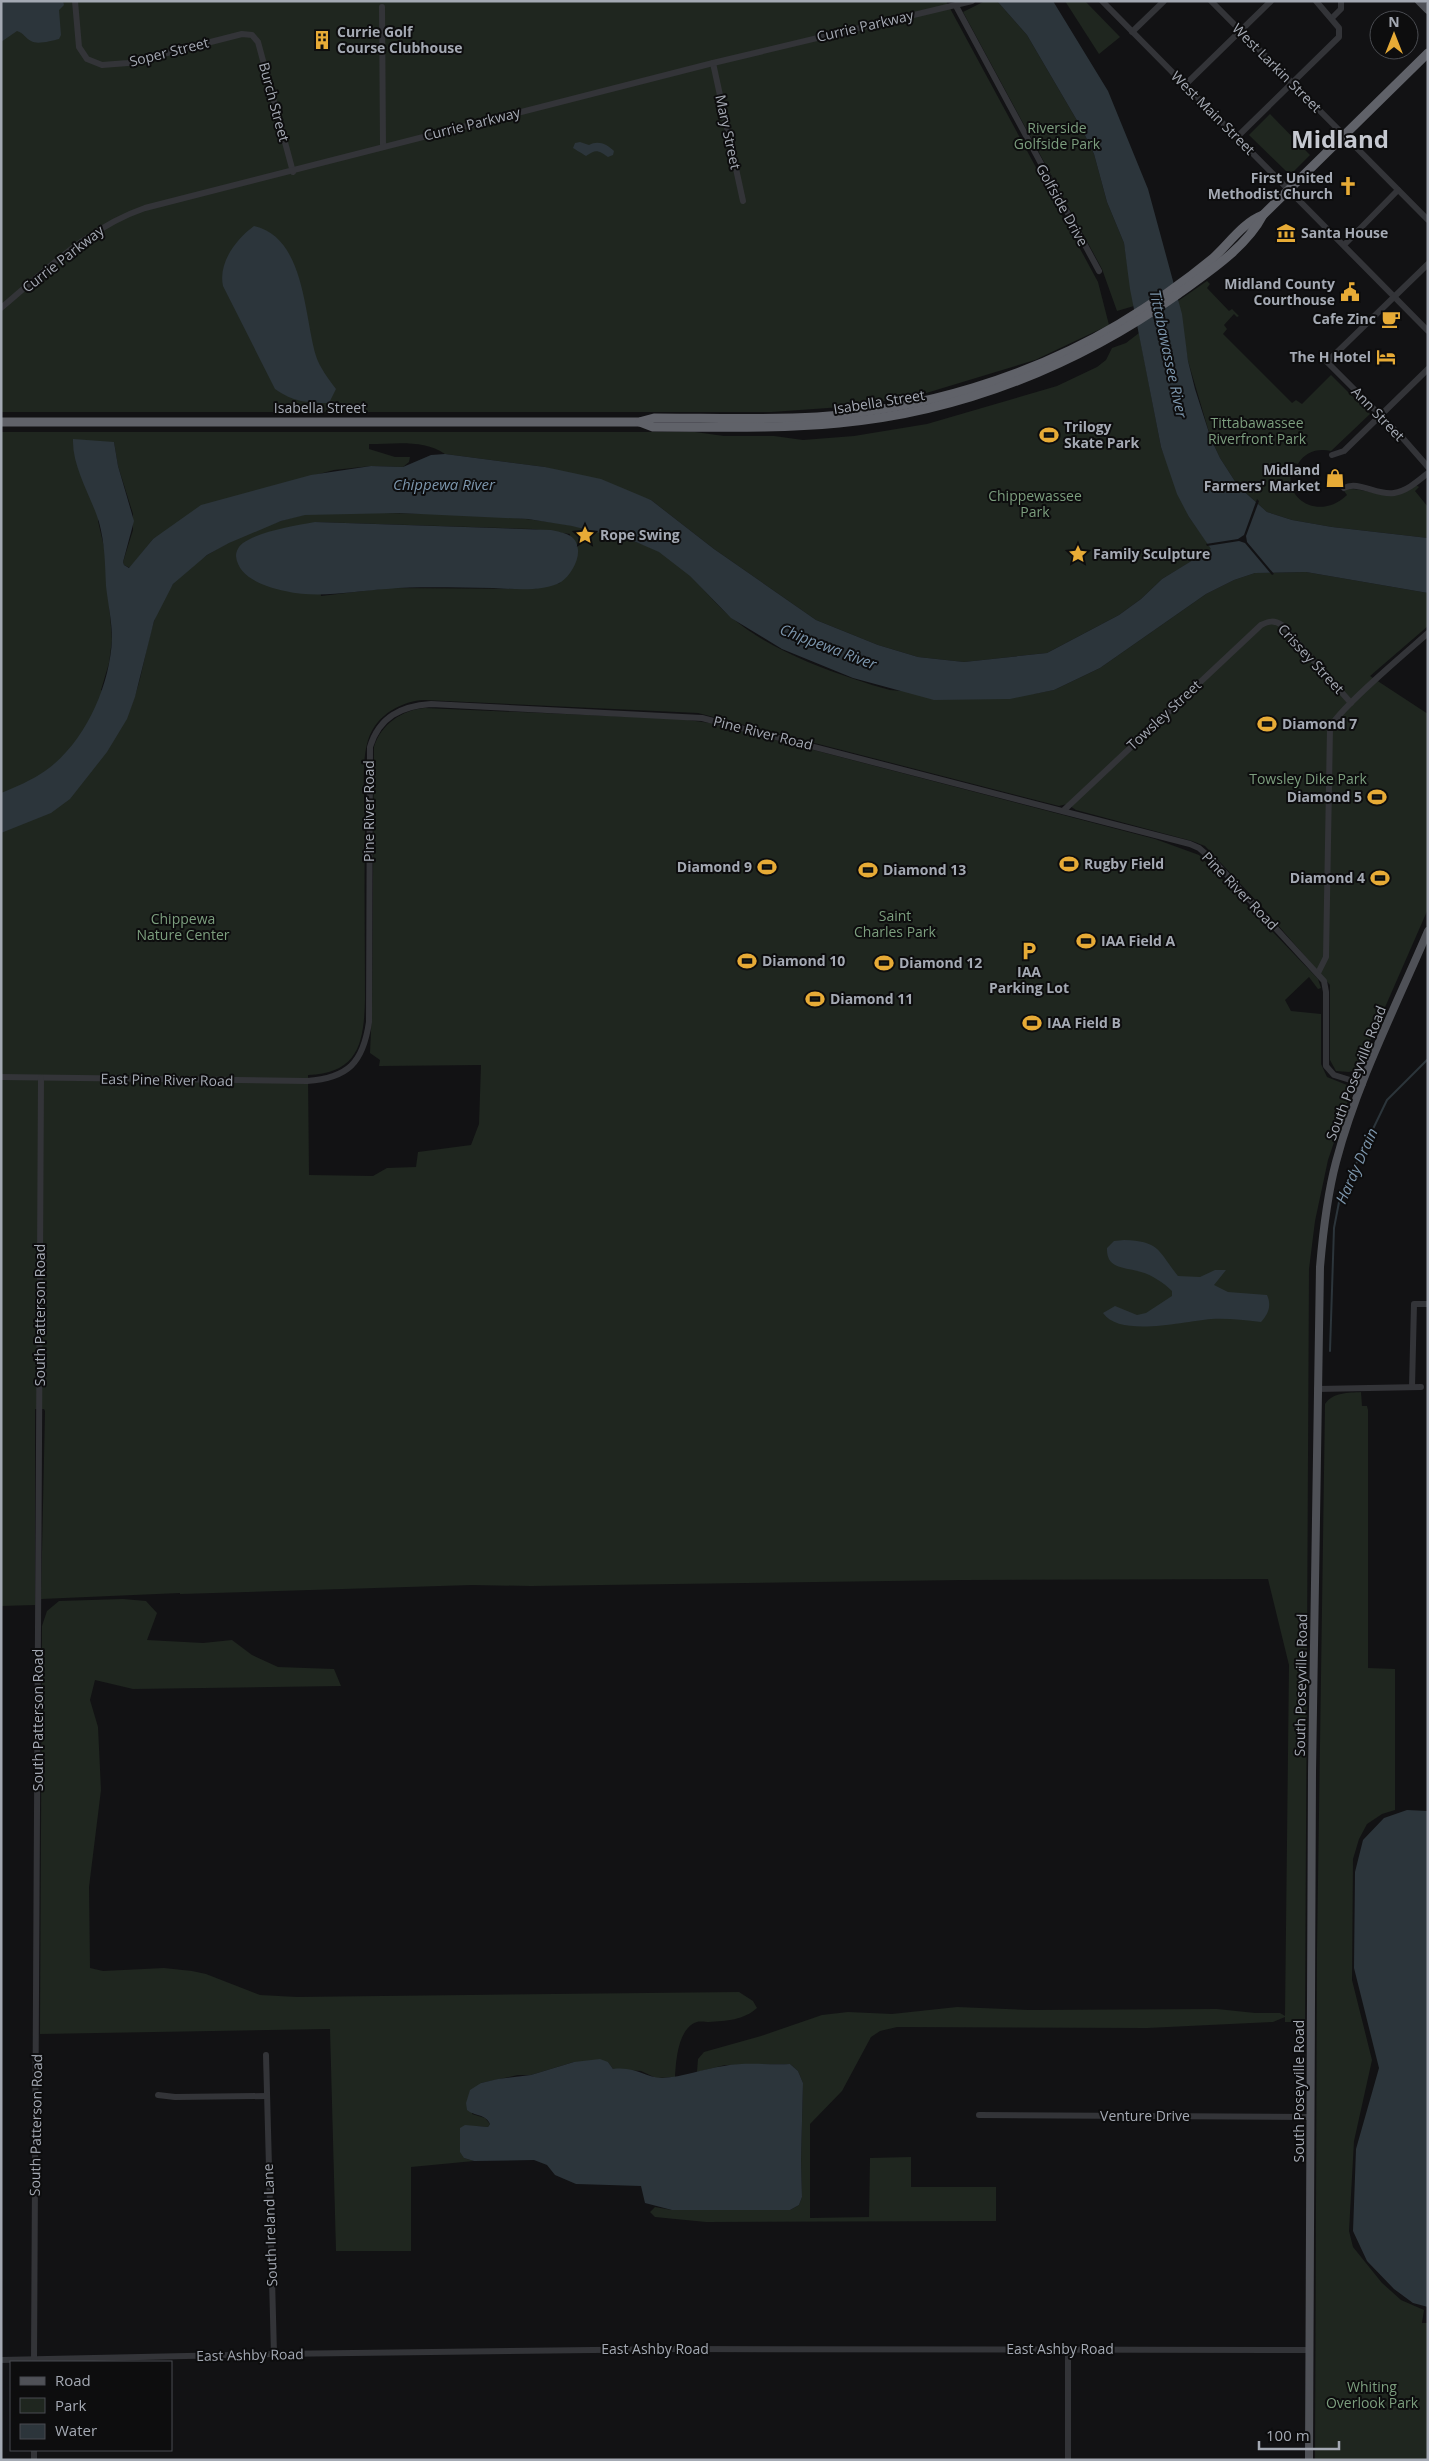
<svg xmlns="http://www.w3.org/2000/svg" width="1429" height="2461" font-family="'Open Sans',sans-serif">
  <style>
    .green { fill: #1f261f; fill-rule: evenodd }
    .water { fill: #2c353b }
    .pier { fill: #121214 }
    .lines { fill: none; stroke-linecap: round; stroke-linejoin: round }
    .stream { stroke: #2c353b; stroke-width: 2 }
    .minor { stroke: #333438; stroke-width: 6 }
    .major { stroke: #4f5157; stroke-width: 8 }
    .highway { stroke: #606269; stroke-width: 9 }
    .labels { text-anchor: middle; stroke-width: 4; stroke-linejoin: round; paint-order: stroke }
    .street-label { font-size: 14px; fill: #a4a9b3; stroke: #0d0d0e }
    .poi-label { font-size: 14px; font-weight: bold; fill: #a4a9b3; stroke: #0d0d0e; text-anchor: start }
    .park-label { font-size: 14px; fill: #7c9e7e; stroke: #0d0d0e }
    .water-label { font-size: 15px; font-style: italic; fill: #7c96ad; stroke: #0d0d0e }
    .town-label { font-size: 24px; font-weight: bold; fill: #c5c8d0; stroke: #0d0d0e }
  </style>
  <rect width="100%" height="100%" fill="#121214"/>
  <g class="green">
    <path d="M1 1H946L1098 282 1109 325 1035 360 923 394 856 406 772 412H1Z"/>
    <path d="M985 1H997L1027 35 1082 129 1094 154 1107 202 1124 243 1134 306 1117 311 1102 269 963 12Z"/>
    <path d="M1065 1H1085L1120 37 1099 54Z"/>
    <path d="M1270 114 1310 155 1293 172H1287L1249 135Z"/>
    <path d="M1207 281 1210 284 1207 288 1229 311 1232 309 1239 316 1237 317 1234 314 1224 325 1227 329 1223 334 1292 403 1296 400 1302 404 1331 375 1370 414 1331 451C1317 448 1305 452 1298 464L1294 463C1278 499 1320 522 1347 495L1344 491 1346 489C1376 488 1387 506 1416 485L1419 487 1415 491 1428 507V538L1332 527 1292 520 1267 512 1238 486 1220 458 1211 439 1188 361 1178 301Z"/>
    <path d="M1139 333 1161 447 1189 517 1212 549 1162 579 1141 599 1119 615 1047 653 964 662 918 657 878 645 816 620 714 549 651 500 545 467 445 454C424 439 394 444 369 444V449L395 457H410L409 462 403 467 371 466 334 470 277 485 153 539 130 568 124 565 123 562 133 530V514L118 466 114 442 98 521 105 551 112 640 109 663 101 690 130 709C148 668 145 620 173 584 197 553 265 523 303 515 329 510 357 513 383 513 468 514 579 515 656 550 686 564 706 596 731 617 765 646 812 665 854 679 866 683 878 687 890 690 905 692 922 691 938 691 970 692 1001 693 1033 694L1054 690 1100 668 1206 594 1234 580 1255 573 1306 572 1428 593V626L1370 676 1428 714V909L1358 1069 1349 1072 1336 1071 1330 1060V985L1264 909 1205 846 1192 841 1076 810 1067 804 1059 806 698 713 424 700C404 701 383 712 373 729 359 751 365 798 365 824 364 882 365 941 365 999 364 1044 358 1073 308 1075L309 1175 373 1176 387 1168 416 1167 418 1152 471 1145 479 1124 481 1065 379 1066 380 1060 370 1053 372 1008 374 747C381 724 402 710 425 708L681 719 710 723 1155 839 1199 855 1318 979 1321 988 1318 989 1309 977 1285 1000 1291 1011 1321 1014V1064L1327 1077 1347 1085 1351 1092 1328 1160 1315 1221 1309 1269 1305 2022H1285V2017L1273 2022 1147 2028 897 2027 880 2031 871 2037 842 2091 810 2124V2218L869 2217 870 2158 911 2157V2187H996V2221L706 2222 655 2217 650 2212 655 2207 672 2210H790L799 2205 802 2197 801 2160 803 2083 798 2071 790 2064 725 2065 697 2072 698 2059 704 2052 761 2036 822 2015 848 2012 892 2014 957 2007 1029 2010 1217 2009 1255 2013H1280L1285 2016 1289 1665 1268 1579 963 1580 531 1586 472 1585 180 1594V1593L41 1599 45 1411 44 1409H35V1605L1 1606V432H695L724 436H774L803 440 854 436 927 424 1057 386 1097 367 1106 360 1112 348 1126 343ZM315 522 533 529 570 534 560 583 533 589 388 588 321 596Z"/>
    <path d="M1361 1392 1362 1406H1367L1368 1410V1668L1395 1669V1810L1382 1814 1367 1824 1359 1839 1353 1859 1352 1980 1372 2060 1354 2141 1349 2231 1353 2247 1382 2283 1401 2300 1424 2310 1422 2323H1428V2460H1315L1317 1949 1325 1404C1333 1392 1348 1393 1361 1392Z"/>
    <path d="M123 1599 146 1601 157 1613 147 1640 203 1643 232 1640 252 1655 278 1667 334 1669 341 1686 133 1689 95 1680 90 1700 98 1727 101 1790 89 1887 90 1968 103 1971 164 1968 192 1971 206 1974 260 1995 297 1997 739 1992 753 2001 757 2008C744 2020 726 2021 709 2022 706 2022 700 2021 697 2022 678 2028 676 2060 675 2077L656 2078 641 2071 613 2069 608 2062H574L531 2075H518L481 2083 472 2114 485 2118 490 2124 488 2127 473 2126 464 2158 474 2161 411 2167V2251H336L330 2029 40 2034 42 1626 47 1611 59 1601Z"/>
  </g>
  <g class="water">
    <path d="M1 1H63L64 5 59 10 61 35 59 39C51 41 37 45 31 41 25 38 24 33 17 31L1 42Z"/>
    <path d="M997 1H1053L1108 91 1148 189 1182 314 1188 361 1195 389 1211 439 1220 458 1238 486 1267 512 1292 520 1332 527 1428 538V593L1306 572 1255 573 1234 580 1206 594 1100 668 1054 690 1010 699 934 700 853 678 782 649 731 618 690 576 659 552 636 542 572 526 528 519 399 513 305 515 281 521 229 543 207 555 173 584 154 621 135 697 127 719 107 752 70 799 51 813 1 833V793C16 787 32 780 45 771 85 743 110 686 112 639 112 621 108 604 106 586 105 564 105 544 99 522 91 496 72 467 73 439L114 442 118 466 134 521 123 562 124 565 129 568 153 539 201 505 311 475 371 466 403 467 431 455 445 454 545 467 601 479 651 500 714 549 816 620 878 645 918 657 964 662 1047 653 1119 615 1141 599 1162 579 1211 549 1189 517 1177 494 1161 447 1130 289 1124 243 1107 202 1094 154 1082 129 1027 35Z"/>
    <path d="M580 142 589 145C598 140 607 144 614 151L613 155 608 157C598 150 596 149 586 156 583 154 576 150 573 148L575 143Z"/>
    <path d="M254 226C305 237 304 316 316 356 320 368 328 378 336 389L329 403C308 403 293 402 275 389L223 286C218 263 236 239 254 226Z"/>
    <path d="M315 522 551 530C564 533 577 534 578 550 579 561 570 576 561 582 544 592 513 589 493 588 458 588 422 586 387 589 353 591 319 599 285 591 266 587 238 578 236 556 236 551 239 546 243 543 260 531 294 526 315 522Z"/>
    <path d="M1124 1240C1160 1241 1158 1251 1178 1276L1200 1277 1215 1270H1226L1214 1285 1228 1292 1267 1295C1272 1306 1268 1314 1261 1322 1244 1320 1227 1318 1211 1319 1185 1321 1120 1338 1103 1313L1115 1306 1137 1315 1146 1313 1172 1296V1291C1164 1283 1152 1275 1141 1272 1126 1267 1106 1270 1107 1248L1114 1241Z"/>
    <path d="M1407 1810 1428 1811V2307L1413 2303 1394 2289 1367 2261 1353 2231 1356 2149 1379 2068 1354 1968 1355 1872 1363 1840 1384 1818Z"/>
    <path d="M600 2059 608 2062 613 2069C636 2066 646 2078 662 2078 683 2077 703 2069 724 2066 745 2062 768 2065 790 2064L798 2071 803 2083 801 2160 802 2197 799 2205 790 2210H672L645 2203 641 2186 576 2184 555 2175 547 2165 534 2160 474 2161 464 2158 460 2152V2128L465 2125 488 2127 490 2124C486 2114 474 2116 467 2110L466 2103 470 2090 481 2083 498 2079 531 2075 574 2062Z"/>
  </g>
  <path class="pier" d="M1257 499 1259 501 1246 536 1247 542 1274 574 1272 575 1245 543 1239 541 1207 546 1206 544 1238 539 1244 535Z"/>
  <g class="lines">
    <path class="stream" d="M1330 1351 1334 1228 1340 1197 1387 1100 1428 1059"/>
    <g class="minor">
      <path d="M75 1 79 47 87 59 102 65 128 63 242 34 252 35 258 42 293 172"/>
      <path d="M1102 1 1428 331"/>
      <path d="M1211 1 1428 220"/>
      <path d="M956 6 1099 271"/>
      <path d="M382 7 383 147"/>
      <path d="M1332 18 1341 9V1"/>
      <path d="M1132 32 1164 1"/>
      <path d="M713 63 743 201"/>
      <path d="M1185 85 1271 1"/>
      <path d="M1237 137 1339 37V28L1316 1"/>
      <path d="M1344 245 1398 190"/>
      <path d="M1428 264 1327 362 1400 435 1428 467"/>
      <path d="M1 308C45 271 89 227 145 208L713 63 972 1"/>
      <path d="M1332 455 1344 451 1428 369"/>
      <path d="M1344 488C1358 480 1377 496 1394 493 1407 491 1418 481 1428 473"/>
      <path d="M1063 811 1261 625C1269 621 1274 620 1282 625L1351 703"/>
      <path d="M1318 973 1326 957 1330 728C1337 710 1409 650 1428 633"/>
      <path d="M1 1077 307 1081C348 1078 363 1063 369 1022L370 747C379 717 401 706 431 704L702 718 1190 844 1199 848 1214 861 1324 981 1326 992V1066L1334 1075 1363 1084"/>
      <path d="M1412 1387 1414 1304H1428"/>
      <path d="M1317 1389 1421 1387"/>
      <path d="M266 2055 274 2354"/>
      <path d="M158 2095 175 2097 267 2096"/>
      <path d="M979 2115 1311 2117"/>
      <path d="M1068 2349V2460"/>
      <path d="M1 2360 274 2354 678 2349 1309 2350"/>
      <path d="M34 2362 41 1078"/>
      <path d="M34 2460V2450"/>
    </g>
    <g class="major">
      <path d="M1419 1 1428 10"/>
      <path d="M1309 2460 1312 1772 1320 1267C1323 1232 1327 1196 1336 1162 1357 1082 1396 1006 1428 931"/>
    </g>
    <g class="highway">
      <path d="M1 422H639L654 418C708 418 763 420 817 417 922 409 1028 378 1119 324 1151 305 1183 283 1212 259 1229 244 1242 223 1263 215"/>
      <path d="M640 422 653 427C715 427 777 429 839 423 961 412 1078 365 1178 294 1207 273 1246 248 1263 215L1428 53"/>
    </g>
  </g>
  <defs>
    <g id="building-bare" transform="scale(1.5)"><path d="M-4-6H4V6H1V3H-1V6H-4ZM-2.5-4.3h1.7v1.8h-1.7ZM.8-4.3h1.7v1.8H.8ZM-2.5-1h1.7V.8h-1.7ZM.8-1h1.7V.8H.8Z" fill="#e7ab36" stroke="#0d0d0e" stroke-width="2.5" paint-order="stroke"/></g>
    <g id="church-bare" transform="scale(1.5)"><path d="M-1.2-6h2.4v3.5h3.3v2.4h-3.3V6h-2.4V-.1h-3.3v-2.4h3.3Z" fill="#e7ab36" stroke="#0d0d0e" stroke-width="2.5" paint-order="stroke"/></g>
    <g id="museum-bare" transform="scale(1.5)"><path d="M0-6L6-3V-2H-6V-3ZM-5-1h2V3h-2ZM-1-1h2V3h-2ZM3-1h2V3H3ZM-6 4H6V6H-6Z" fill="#e7ab36" stroke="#0d0d0e" stroke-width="2.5" paint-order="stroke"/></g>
    <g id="civic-bare" transform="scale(1.5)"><path d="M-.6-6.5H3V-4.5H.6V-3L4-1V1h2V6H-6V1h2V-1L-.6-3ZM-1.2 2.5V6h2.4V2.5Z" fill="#e7ab36" stroke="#0d0d0e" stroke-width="2.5" paint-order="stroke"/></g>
    <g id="cafe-bare" transform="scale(1.5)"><path d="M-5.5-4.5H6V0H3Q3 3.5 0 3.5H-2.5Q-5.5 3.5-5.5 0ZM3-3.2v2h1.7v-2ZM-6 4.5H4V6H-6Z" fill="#e7ab36" stroke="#0d0d0e" stroke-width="2.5" paint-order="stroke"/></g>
    <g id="hotel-bare" transform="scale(1.5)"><path d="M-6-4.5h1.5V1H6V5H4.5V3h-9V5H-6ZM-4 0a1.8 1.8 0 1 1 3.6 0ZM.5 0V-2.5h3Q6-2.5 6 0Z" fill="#e7ab36" stroke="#0d0d0e" stroke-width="2.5" paint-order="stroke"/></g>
    <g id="stadium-bare" transform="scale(1.5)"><path d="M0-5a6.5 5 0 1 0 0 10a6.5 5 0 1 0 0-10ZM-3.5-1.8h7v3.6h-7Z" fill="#e7ab36" stroke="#0d0d0e" stroke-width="2.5" paint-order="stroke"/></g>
    <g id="shop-bare" transform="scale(1.5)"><path d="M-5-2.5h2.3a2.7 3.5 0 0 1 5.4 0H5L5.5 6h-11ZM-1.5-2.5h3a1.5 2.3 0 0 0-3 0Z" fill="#e7ab36" stroke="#0d0d0e" stroke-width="2.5" paint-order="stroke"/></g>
    <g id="sight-bare" transform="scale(1.5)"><path d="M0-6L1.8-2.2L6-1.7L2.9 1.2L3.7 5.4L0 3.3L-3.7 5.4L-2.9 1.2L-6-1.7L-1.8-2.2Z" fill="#e7ab36" stroke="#0d0d0e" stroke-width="2.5" paint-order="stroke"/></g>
    <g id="parking-bare" transform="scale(1.5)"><path d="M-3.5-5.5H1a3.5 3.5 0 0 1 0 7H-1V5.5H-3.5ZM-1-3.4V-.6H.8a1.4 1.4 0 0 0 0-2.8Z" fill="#e7ab36" stroke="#0d0d0e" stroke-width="2.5" paint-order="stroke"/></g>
  </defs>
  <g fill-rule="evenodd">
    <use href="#building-bare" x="322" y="40"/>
    <use href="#church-bare" x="1348" y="186"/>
    <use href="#museum-bare" x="1286" y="233"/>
    <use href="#civic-bare" x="1350" y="292"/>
    <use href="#cafe-bare" x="1391" y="319"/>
    <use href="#hotel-bare" x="1386" y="357"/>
    <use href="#stadium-bare" x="1049" y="435"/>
    <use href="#shop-bare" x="1335" y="478"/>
    <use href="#sight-bare" x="585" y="535"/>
    <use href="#sight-bare" x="1078" y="554"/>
    <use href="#stadium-bare" x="1267" y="724"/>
    <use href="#stadium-bare" x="1377" y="797"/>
    <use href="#stadium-bare" x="1069" y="864"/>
    <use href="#stadium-bare" x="767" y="867"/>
    <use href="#stadium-bare" x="868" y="870"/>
    <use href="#stadium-bare" x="1380" y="878"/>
    <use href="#stadium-bare" x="1086" y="941"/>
    <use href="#parking-bare" x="1029" y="951"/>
    <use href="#stadium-bare" x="747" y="961"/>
    <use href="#stadium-bare" x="884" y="963"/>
    <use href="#stadium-bare" x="815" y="999"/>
    <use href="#stadium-bare" x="1032" y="1023"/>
  </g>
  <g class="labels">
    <g class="street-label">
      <text transform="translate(865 26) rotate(-13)" y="5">Currie Parkway</text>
      <text transform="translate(169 52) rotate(-14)" y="5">Soper Street</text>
      <text transform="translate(1277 68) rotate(45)" y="5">West Larkin Street</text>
      <text transform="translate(274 102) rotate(75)" y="5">Burch Street</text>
      <text transform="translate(1213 113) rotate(45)" y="5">West Main Street</text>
      <text transform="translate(472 124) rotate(-14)" y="5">Currie Parkway</text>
      <text transform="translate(728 132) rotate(78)" y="5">Mary Street</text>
      <text transform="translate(1062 205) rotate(61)" y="5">Golfside Drive</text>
      <text transform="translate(63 259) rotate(-38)" y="5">Currie Parkway</text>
      <text transform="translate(879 402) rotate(-9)" y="5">Isabella Street</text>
      <text x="320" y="413">Isabella Street</text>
      <text transform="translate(1378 414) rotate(46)" y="5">Ann Street</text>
      <text transform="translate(1311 659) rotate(47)" y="5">Crissey Street</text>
      <text transform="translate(1164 715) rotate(-43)" y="5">Towsley Street</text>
      <text transform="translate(763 733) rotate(14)" y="5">Pine River Road</text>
      <text transform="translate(369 811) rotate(-90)" y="5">Pine River Road</text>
      <text transform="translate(1240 891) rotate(46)" y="5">Pine River Road</text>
      <text transform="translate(1356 1073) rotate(-69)" y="5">South Poseyville Road</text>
      <text transform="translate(167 1080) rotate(1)" y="5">East Pine River Road</text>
      <text transform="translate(40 1315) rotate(-90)" y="5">South Patterson Road</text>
      <text transform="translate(1301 1685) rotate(-89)" y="5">South Poseyville Road</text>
      <text transform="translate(38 1720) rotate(-90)" y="5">South Patterson Road</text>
      <text transform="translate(1299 2091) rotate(-90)" y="5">South Poseyville Road</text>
      <text x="1145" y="2121">Venture Drive</text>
      <text transform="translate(36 2125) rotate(-89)" y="5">South Patterson Road</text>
      <text transform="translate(270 2225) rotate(-92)" y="5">South Ireland Lane</text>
      <text x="655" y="2354">East Ashby Road</text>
      <text x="1060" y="2354">East Ashby Road</text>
      <text transform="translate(250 2355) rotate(-1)" y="5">East Ashby Road</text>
    </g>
    <g class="poi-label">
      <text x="337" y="37">Currie Golf<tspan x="337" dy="16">Course Clubhouse</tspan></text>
      <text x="1333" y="183" text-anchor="end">First United<tspan x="1333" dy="16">Methodist Church</tspan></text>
      <text x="1301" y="238">Santa House</text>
      <text x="1335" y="289" text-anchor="end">Midland County<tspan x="1335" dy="16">Courthouse</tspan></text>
      <text x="1376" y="324" text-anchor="end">Cafe Zinc</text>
      <text x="1371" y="362" text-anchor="end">The H Hotel</text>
      <text x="1064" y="432">Trilogy<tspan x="1064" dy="16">Skate Park</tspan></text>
      <text x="1320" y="475" text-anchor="end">Midland<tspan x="1320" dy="16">Farmers' Market</tspan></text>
      <text x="600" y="540">Rope Swing</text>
      <text x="1093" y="559">Family Sculpture</text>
      <text x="1282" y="729">Diamond 7</text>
      <text x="1362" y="802" text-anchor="end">Diamond 5</text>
      <text x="1084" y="869">Rugby Field</text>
      <text x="752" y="872" text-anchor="end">Diamond 9</text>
      <text x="883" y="875">Diamond 13</text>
      <text x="1365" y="883" text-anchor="end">Diamond 4</text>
      <text x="1101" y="946">IAA Field A</text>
      <text x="762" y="966">Diamond 10</text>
      <text x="899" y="968">Diamond 12</text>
      <text x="1029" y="977" text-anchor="middle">IAA<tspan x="1029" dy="16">Parking Lot</tspan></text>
      <text x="830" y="1004">Diamond 11</text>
      <text x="1047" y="1028">IAA Field B</text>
    </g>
    <g class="park-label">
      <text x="1057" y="133">Riverside<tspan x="1057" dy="16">Golfside Park</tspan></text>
      <text x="1257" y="428">Tittabawassee<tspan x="1257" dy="16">Riverfront Park</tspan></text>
      <text x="1035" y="501">Chippewassee<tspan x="1035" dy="16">Park</tspan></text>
      <text x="1308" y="784">Towsley Dike Park</text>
      <text x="895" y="921">Saint<tspan x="895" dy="16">Charles Park</tspan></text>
      <text x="183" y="924">Chippewa<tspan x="183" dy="16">Nature Center</tspan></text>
      <text x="1372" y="2392">Whiting<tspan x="1372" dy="16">Overlook Park</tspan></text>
    </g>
    <g class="water-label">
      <text transform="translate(1168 354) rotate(78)" y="5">Tittabawassee River</text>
      <text x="444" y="490">Chippewa River</text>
      <text transform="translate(828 647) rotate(21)" y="5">Chippewa River</text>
      <text transform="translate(1357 1166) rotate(-66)" y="5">Hardy Drain</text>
    </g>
    <g class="town-label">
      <text x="1340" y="148">Midland</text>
    </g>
  </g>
  <rect width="1429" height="2461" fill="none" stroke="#a4a9b3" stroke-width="5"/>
  <rect x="10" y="2361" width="162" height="90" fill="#0d0d0e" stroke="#494b50"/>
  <rect x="20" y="2377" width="25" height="8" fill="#4f5157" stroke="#494b50"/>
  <text x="55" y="2386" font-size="15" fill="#a4a9b3">Road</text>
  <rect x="20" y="2398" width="25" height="15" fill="#1f261f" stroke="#494b50"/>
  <text x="55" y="2411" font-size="15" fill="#a4a9b3">Park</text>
  <rect x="20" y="2424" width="25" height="15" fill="#2c353b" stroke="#494b50"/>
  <text x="55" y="2436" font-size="15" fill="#a4a9b3">Water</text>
  <g transform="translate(1394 35)"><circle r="24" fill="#0d0d0e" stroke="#494b50"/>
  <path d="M0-4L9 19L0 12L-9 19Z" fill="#e7ab36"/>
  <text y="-8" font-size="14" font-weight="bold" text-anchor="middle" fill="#a4a9b3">N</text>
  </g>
  <path d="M1259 2441v8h80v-8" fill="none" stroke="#a4a9b3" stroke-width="2.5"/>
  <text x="1266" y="2441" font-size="15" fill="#a4a9b3" stroke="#0d0d0e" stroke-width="4" paint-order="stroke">100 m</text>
</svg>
